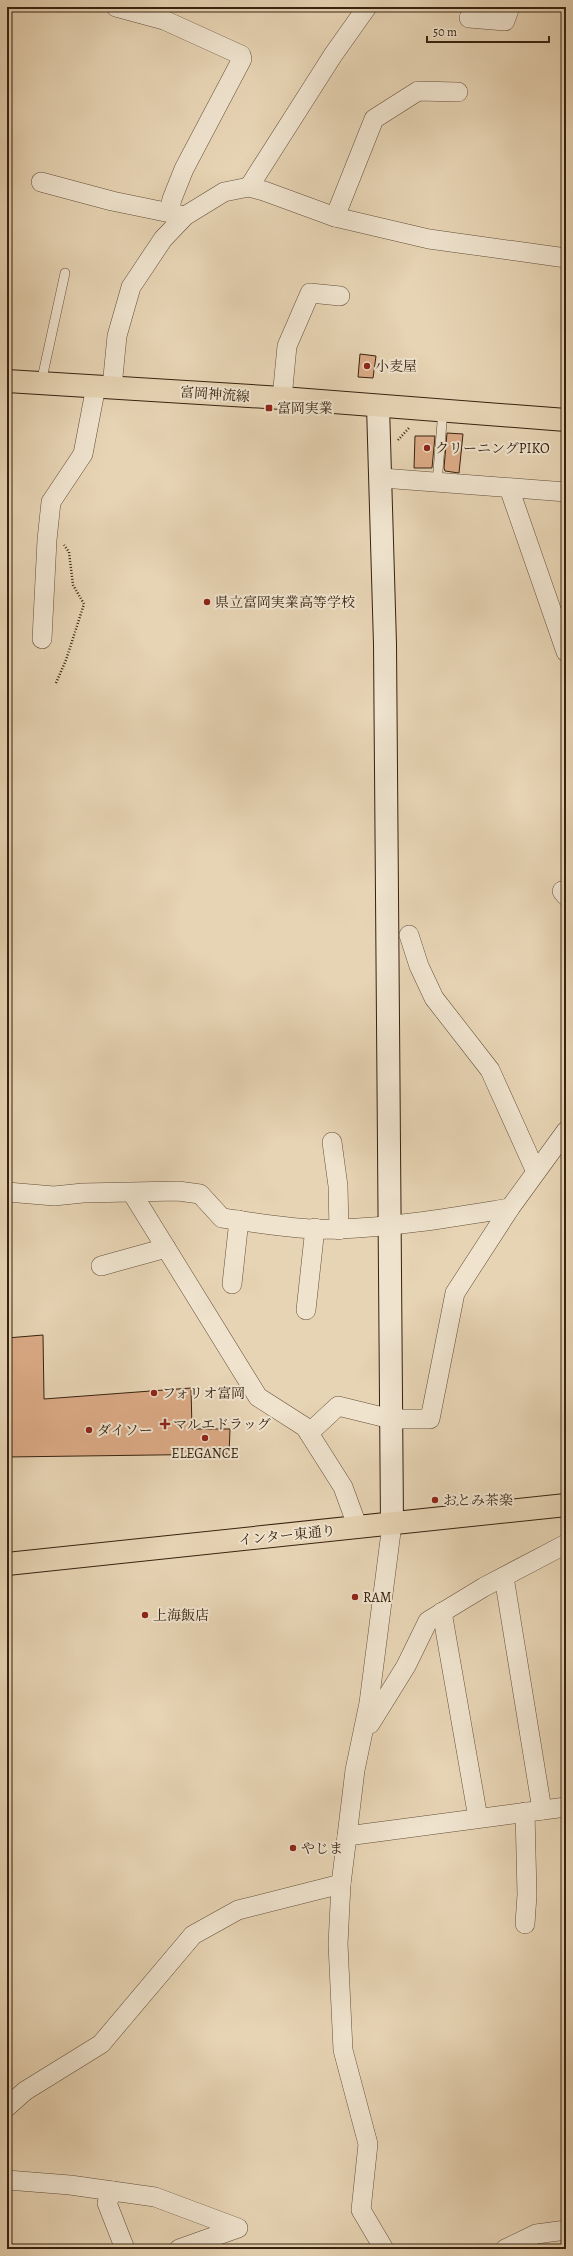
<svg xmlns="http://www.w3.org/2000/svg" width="573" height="2256" font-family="Alegreya,'Noto Serif JP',serif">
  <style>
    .building { fill: #dcab87; stroke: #37220f }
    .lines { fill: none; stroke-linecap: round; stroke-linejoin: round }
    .lane-casing { stroke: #634e38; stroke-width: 10 }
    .street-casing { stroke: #634e38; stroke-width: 20 }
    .secondary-casing { stroke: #37220f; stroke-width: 24 }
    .primary-casing { stroke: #37220f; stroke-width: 24 }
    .path { stroke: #37220f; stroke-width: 2.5; stroke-dasharray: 1 2; stroke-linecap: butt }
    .lane { stroke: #efe3ce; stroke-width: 9 }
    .street { stroke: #efe3ce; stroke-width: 19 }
    .secondary { stroke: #efe3ce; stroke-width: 22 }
    .primary { stroke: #e7d4b4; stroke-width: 22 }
    .poi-dot { fill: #8f2418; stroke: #efe3ce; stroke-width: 1.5 }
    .labels { text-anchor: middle; stroke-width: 4; stroke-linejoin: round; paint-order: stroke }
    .poi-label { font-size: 14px; fill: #37220f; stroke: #efe3ce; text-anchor: start }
    .street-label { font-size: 14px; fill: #37220f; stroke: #efe3ce }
  </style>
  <rect width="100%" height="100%" fill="#e7d4b4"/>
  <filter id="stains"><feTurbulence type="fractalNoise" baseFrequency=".005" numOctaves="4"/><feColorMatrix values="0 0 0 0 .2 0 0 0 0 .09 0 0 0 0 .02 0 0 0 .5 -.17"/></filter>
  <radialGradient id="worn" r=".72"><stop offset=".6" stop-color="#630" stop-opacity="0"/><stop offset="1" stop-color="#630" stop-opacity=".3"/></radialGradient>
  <g class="building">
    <path d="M360 354 376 356 373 378 358 377Z"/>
    <path d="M447 433 463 434 459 473 445 471 444 468Z"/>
    <path d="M415 436H435L432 468H414Z"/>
    <path d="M43 1335 44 1399 191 1388 192 1429H230L229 1454 7 1457V1338Z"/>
  </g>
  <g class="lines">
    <g class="lane-casing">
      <g id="lane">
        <path d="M41 383 65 273"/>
        <path d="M437 483 443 410"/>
      </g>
    </g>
    <g class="street-casing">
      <g id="street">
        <path d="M116 7 164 20 241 55 242 59 184 169 172 199 169 212"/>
        <path d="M469 18 505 21 510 7"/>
        <path d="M41 182 112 201 180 215"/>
        <path d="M249 187 333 55 367 7"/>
        <path d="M335 217 374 119 418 91 458 92"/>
        <path d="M112 387 117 336 131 287 163 239 185 216 224 192 249 187 264 191 335 217 429 239 566 258"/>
        <path d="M282 398 287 346 310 293 340 296"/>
        <path d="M382 478 566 492"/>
        <path d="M509 488 566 652"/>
        <path d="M42 639 47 540 51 502 83 454 96 386"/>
        <path d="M562 891 566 896"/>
        <path d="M409 935 419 966 434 998 490 1070 536 1172"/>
        <path d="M332 1142 338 1186 339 1230"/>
        <path d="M7 1192 54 1196 83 1193 178 1191 200 1194 222 1218C259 1223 302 1231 340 1229 397 1227 454 1217 510 1208"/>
        <path d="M132 1193 258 1397 305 1427 343 1487 358 1528"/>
        <path d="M101 1266 166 1248"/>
        <path d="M232 1284 239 1220"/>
        <path d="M306 1310 315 1228"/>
        <path d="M309 1433 338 1406 391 1419H430L455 1293 510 1208 566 1131"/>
        <path d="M504 1577 542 1810"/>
        <path d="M442 1612 478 1818"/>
        <path d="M370 1724 406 1666 428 1621 484 1587 566 1544"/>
        <path d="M347 1836 566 1807"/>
        <path d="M525 1924 527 1895 525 1812"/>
        <path d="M7 2107 25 2091 101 2044 193 1935 238 1910 341 1884"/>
        <path d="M7 2180 70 2185 155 2197 238 2228 179 2249"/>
        <path d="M113 2191 107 2203 125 2249"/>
        <path d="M384 2249 361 2210 368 2144 343 2050 338 1944 341 1884 347 1836 355 1770 369 1703 392 1524"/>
        <path d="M505 2249 536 2234 566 2230"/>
      </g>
    </g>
    <g class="secondary-casing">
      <path id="secondary" d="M378 406 385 644 392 1524"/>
    </g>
    <g class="primary-casing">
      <g id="primary">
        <path d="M7 381 282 398 566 420"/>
        <path d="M7 1564 566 1505"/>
      </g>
    </g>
    <g class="path">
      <path d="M398 440 409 428"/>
      <path d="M56 683 66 660 84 604 73 585 69 552 64 545"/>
    </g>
    <use href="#lane" class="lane"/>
    <use href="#street" class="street"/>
    <use href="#secondary" class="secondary"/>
    <use href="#primary" class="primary"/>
  </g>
  <g class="poi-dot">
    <circle cx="367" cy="366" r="4"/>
    <rect x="265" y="404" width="8" height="8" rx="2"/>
    <circle cx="427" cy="448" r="4"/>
    <circle cx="207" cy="602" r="4"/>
    <circle cx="154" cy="1393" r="4"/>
    <path d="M163 1418h4v4h4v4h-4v4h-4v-4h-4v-4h4z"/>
    <circle cx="89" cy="1430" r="4"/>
    <circle cx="205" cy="1438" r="4"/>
    <circle cx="435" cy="1500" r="4"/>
    <circle cx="355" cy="1597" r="4"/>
    <circle cx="145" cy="1615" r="4"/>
    <circle cx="293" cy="1848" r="4"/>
  </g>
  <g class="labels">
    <g class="poi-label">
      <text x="375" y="371">小麦屋</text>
      <text x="277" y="413">富岡実業</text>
      <text x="435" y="453">クリーニングPIKO</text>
      <text x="215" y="607">県立富岡実業高等学校</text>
      <text x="162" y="1398">フォリオ富岡</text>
      <text x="173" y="1429">マルエドラッグ</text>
      <text x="97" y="1435">ダイソー</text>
      <text x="205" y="1458" text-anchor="middle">ELEGANCE</text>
      <text x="443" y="1505">おとみ茶楽</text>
      <text x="363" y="1602">RAM</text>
      <text x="153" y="1620">上海飯店</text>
      <text x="301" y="1853">やじま</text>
    </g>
    <g class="street-label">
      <text transform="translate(215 394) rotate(4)" y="5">富岡神流線</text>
      <text transform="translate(287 1535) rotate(-6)" y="5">インター東通り</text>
    </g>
  </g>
  <rect width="573" height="2256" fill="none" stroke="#e7d4b4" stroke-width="24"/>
  <rect x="8" y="8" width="557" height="2240" fill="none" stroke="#37220f" stroke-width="2"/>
  <rect x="12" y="12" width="549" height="2232" fill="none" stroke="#37220f"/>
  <path d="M427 36v6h122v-6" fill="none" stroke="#37220f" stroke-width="2"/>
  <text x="433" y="36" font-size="12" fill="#37220f" stroke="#efe3ce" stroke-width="3" paint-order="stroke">50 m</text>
  <rect width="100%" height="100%" filter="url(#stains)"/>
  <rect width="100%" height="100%" fill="url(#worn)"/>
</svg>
